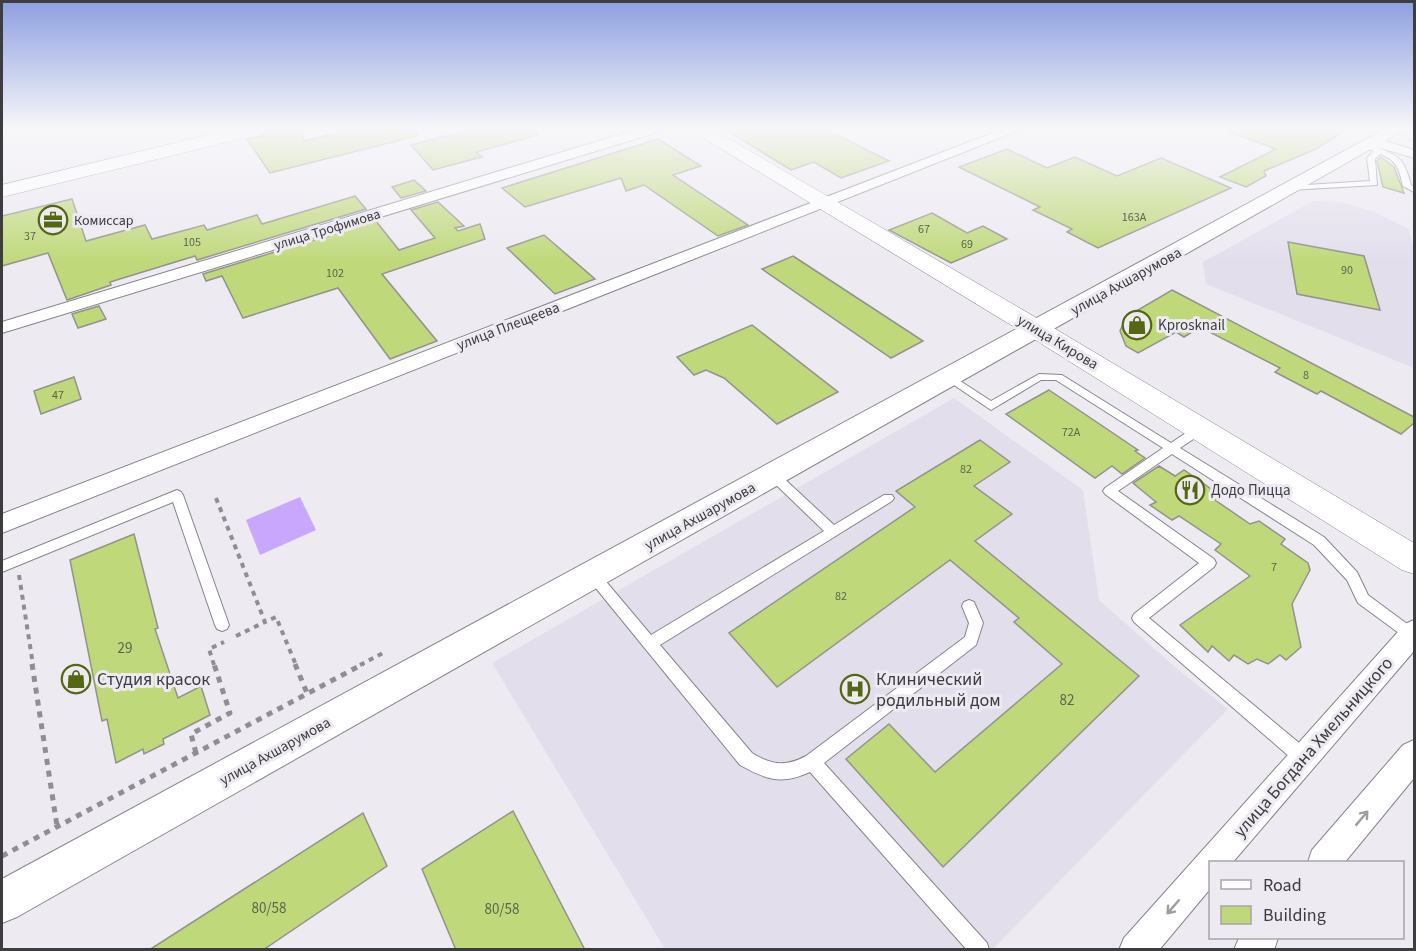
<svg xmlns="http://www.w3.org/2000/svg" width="1416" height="951" font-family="'Source Sans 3',sans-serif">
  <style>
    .built { fill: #e3deec }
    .green { fill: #c9a7fc }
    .building { fill: #bfd97a; stroke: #91938c; stroke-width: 1.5 }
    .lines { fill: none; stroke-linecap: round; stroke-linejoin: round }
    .service-casing { stroke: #86848a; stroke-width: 2 }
    .minor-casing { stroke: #86848a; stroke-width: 2 }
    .tertiary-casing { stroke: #86848a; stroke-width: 2 }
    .secondary-casing { stroke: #86848a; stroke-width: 1 }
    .path-far1 { stroke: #908e94; stroke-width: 4; stroke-dasharray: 5 5; stroke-linecap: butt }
    .path { stroke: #908e94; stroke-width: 5; stroke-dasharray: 6 6; stroke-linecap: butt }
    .service { fill: #fff; fill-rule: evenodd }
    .minor { fill: #fff; fill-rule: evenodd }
    .tertiary { fill: #fff; fill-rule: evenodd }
    .secondary { fill: #fff; fill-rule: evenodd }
    .oneway { stroke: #9e9e9f }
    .labels { text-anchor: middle; stroke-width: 6; stroke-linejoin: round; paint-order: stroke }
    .number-label { font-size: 12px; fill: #5e634e }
    .far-poi-label { font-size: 14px; fill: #3d3c3f; stroke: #edeaf2; text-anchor: start }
    .far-street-label { font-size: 14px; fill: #3d3c3f; stroke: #edeaf2 }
    .street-label { font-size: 15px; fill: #3d3c3f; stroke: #edeaf2 }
    .poi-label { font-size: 15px; fill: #3d3c3f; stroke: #edeaf2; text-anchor: start }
    .near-number-label { font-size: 15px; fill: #5e634e }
    .near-poi-label { font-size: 18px; fill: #3d3c3f; stroke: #edeaf2; text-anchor: start }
    .near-street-label { font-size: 18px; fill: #3d3c3f; stroke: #edeaf2 }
  </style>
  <rect width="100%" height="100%" fill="#edeaf2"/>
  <g class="built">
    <path d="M1313 201 1342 202 1377 213 1409 229 1414 251V368L1206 284 1203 262Z"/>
    <path d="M954 398 1083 490 1099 600 1176 668 1228 709 993 949H665L492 663Z"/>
  </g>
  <path class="green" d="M300 497 316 530 260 555 246 520Z"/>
  <g class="building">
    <path d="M268 129H302L304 141 352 129H417V136L270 173 247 139 265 135Z"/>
    <path d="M474 129H537L538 135 476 152 482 157 433 170 411 145Z"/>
    <path d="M724 129H825L889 161 841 178 814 162 791 170Z"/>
    <path d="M1229 129H1348L1316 149 1264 171 1266 176 1246 187 1220 177 1276 149 1229 132Z"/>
    <path d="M658 139 701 166 673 175 748 225 718 236 644 185 626 191 621 178 525 207 502 188Z"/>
    <path d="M1007 149 1047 168 1075 157 1117 176 1161 158 1231 188 1098 248 1067 232 1072 229 1033 210 1040 207 959 167Z"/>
    <path d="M1381 157 1394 167 1404 193 1383 187 1377 161Z"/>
    <path d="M414 180 426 191 401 198 392 187Z"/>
    <path d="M355 196 366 209 197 260 195 256 110 282 111 285 67 300 48 253 2 266V216L72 199 86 241 145 225 152 239 204 225 207 230 257 215 262 224Z"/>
    <path d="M438 202 464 226 455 228 458 231 480 224 485 239 382 274 437 341 390 359 338 288 243 318 222 276 206 281 203 274 376 221 399 250 435 238 411 210Z"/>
    <path d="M932 213 967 233 983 226 1007 239 951 263 889 230Z"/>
    <path d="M544 235 595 279 555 294 507 248Z"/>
    <path d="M1288 242 1364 256 1380 310 1297 294Z"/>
    <path d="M793 256 923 341 891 358 762 269Z"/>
    <path d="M1172 290 1414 417V423L1401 434 1321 391 1317 394 1275 372 1280 368 1200 327 1184 337 1176 332 1138 353 1126 346 1120 331 1126 317Z"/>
    <path d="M99 306 106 319 78 328 72 314Z"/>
    <path d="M752 325 838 392 777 424 724 378 706 370 694 375 677 357Z"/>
    <path d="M74 377 81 399 41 414 34 391Z"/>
    <path d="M1049 390 1138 450 1135 451 1145 458 1122 474 1112 466 1095 478 1006 414Z"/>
    <path d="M980 440 1010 462 974 486 1012 514 975 541 1139 676 943 867 846 759 889 724 935 772 1062 664 1014 622 1019 618 950 560 777 687 729 633 915 507 896 491Z"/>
    <path d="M1159 466 1175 476 1184 470 1221 496 1215 500 1250 524 1259 521 1285 539 1281 544 1308 563 1310 570 1292 604 1301 647 1286 660 1280 655 1268 664 1257 659 1248 664 1234 655 1229 661 1212 646 1208 652 1180 625 1250 576 1215 550 1221 544 1179 516 1172 520 1150 505 1156 502 1133 483Z"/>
    <path d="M134 534 158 628 155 629 178 698 201 686 210 715 163 739 164 744 144 754 143 749 116 763 107 719 102 721 70 560Z"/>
    <path d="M513 811 585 950H456L422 869Z"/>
    <path d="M363 813 387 866 263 950H149Z"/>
  </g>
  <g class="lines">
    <g class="service-casing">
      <g id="service">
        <path d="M1366 144H1372C1398 158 1403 154 1411 185L1414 187V192L1403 186C1399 169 1397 160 1380 154L1375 159 1377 185 1290 190 1286 188 1290 186 1370 181 1367 158 1374 151 1366 148Z"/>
        <path d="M1039 374 1062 375 1171 443 1196 426H1204L1206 429 1204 432 1180 448 1324 537 1357 572 1368 595 1414 629V640L1407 639 1358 603 1347 580 1314 545 1172 454 1118 491 1214 559 1216 563 1214 567 1149 618 1310 752 1312 758 1310 764 1304 766 1298 764 1134 622 1132 618 1134 614 1199 563 1105 494 1103 491 1105 488 1163 448 1056 380H1041L991 410 945 379 946 377H954L991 401Z"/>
        <path d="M774 472 778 473 834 525 884 495H892L894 498 892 501 660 645 752 753C771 765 786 767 806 756L965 637 969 623 962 606 964 602 969 600 974 602 983 623 976 645 824 763 987 943 989 950H967L810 772C781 785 767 780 740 765L586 576 588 572 593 570 598 572 651 635 824 531 770 479 768 476 770 473Z"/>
        <path d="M177 490 181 492 183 495 229 625 227 629 222 631 217 629 215 625 173 502 2 572V561Z"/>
      </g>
    </g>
    <g class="minor-casing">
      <g id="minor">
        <path d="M638 129H659L658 132 2 333V322Z"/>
        <path d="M1003 129H1022L2 533V514Z"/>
        <path d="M1405 129H1414V140L1409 139Z"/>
        <path d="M1376 138 1414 150V158L1371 145 1369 142 1371 139Z"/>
        <path d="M1414 620V651L1233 862H1210V889L1159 950H1119L1124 938 1405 624Z"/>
        <path d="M1414 740V778L1345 862H1308L1312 850 1403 745Z"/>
        <path d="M1239 938H1278L1274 950H1234Z"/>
      </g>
    </g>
    <g class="tertiary-casing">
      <path id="tertiary" d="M1385 129H1406L17 917 2 923V879Z"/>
    </g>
    <g class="secondary-casing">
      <g id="secondary">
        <path d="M233 129H266L264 133 2 197V185Z"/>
        <path d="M689 129H712L1047 324 1414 543V574L1402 570 1029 336Z"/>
      </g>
    </g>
    <g class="path-far1">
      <path d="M216 498 265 622 276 617 296 665"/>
      <path d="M19 575 33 665"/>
      <path d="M236 636 265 622"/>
      <path d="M214 665 209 649 224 642"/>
      <path d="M360 665 383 653"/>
    </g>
    <g class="path">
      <path d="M32 664 57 826"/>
      <path d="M295 664 307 693"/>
      <path d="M196 753 191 734 230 713 214 664"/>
      <path d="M2 856 363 664"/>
    </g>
    <use href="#service" class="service"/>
    <use href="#minor" class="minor"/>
    <use href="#tertiary" class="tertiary"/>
    <use href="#secondary" class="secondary"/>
  </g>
  <defs><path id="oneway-shaft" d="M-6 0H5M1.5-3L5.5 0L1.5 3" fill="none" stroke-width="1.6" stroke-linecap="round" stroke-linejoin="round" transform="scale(1.5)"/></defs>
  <g class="oneway">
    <use href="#oneway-shaft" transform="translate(1362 818) rotate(-50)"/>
    <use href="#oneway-shaft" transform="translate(1173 907) rotate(131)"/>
  </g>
  <linearGradient id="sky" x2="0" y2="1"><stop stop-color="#8ca0e0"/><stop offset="0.49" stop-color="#f7f6f9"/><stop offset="1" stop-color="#f7f6f9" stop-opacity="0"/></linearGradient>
  <rect width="1416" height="262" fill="url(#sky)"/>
  <defs>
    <g id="office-ring" transform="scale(1.5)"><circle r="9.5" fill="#edeaf2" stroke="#556712" stroke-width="1.5"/><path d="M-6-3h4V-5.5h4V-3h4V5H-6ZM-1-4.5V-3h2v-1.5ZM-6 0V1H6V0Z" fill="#556712"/></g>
    <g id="shop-ring" transform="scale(1.5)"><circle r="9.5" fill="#edeaf2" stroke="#556712" stroke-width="1.5"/><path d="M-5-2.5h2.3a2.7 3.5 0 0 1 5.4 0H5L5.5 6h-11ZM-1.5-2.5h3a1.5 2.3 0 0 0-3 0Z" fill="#556712"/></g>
    <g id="restaurant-ring" transform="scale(1.5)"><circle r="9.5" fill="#edeaf2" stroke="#556712" stroke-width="1.5"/><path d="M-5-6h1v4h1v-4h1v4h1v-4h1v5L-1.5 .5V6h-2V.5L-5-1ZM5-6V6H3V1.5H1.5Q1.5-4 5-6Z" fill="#556712"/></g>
    <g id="hospital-ring" transform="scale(1.5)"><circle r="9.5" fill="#edeaf2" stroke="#556712" stroke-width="1.5"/><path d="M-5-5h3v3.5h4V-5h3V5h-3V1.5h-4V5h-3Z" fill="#556712"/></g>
  </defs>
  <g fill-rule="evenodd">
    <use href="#office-ring" x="53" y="220"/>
    <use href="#shop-ring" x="1137" y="325"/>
    <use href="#restaurant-ring" x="1190" y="490"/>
    <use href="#shop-ring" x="76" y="679"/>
    <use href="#hospital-ring" x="855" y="689"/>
  </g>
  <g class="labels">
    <g class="number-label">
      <text x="1134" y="221">163А</text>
      <text x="924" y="233">67</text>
      <text x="30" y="240">37</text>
      <text x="192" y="246">105</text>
      <text x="967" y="248">69</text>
      <text x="1347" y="274">90</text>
      <text x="335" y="277">102</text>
      <text x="1306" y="379">8</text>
      <text x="58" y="399">47</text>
      <text x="1071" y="436">72А</text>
      <text x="966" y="473">82</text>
      <text x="1274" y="571">7</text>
      <text x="841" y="600">82</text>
    </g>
    <g class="far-poi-label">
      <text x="74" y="225">Комиссар</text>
    </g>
    <g class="far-street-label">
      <text transform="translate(327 229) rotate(-17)" y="5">улица Трофимова</text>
    </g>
    <g class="street-label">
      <text transform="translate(1126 281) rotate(-29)" y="5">улица Ахшарумова</text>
      <text transform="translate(508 326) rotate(-21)" y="5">улица Плещеева</text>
      <text transform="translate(1058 342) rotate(31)" y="5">улица Кирова</text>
      <text transform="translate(700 516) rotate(-29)" y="5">улица Ахшарумова</text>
      <text transform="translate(275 751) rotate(-29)" y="5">улица Ахшарумова</text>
    </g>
    <g class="poi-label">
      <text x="1158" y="330">Kprosknail</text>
      <text x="1211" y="495">Додо Пицца</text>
    </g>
    <g class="near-number-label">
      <text x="125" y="653">29</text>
      <text x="1067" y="705">82</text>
      <text x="269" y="913">80/58</text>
      <text x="502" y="914">80/58</text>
    </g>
    <g class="near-poi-label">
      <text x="97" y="685">Студия красок</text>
      <text x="876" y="685">Клинический<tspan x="876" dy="21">родильный дом</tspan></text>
    </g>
    <g class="near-street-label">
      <text transform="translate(1313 747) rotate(-49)" y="6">улица Богдана Хмельницкого</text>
    </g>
  </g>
  <rect width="1416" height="951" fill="none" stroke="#3d3c3f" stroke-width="6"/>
  <rect x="1209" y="861" width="195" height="78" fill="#edeaf2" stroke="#a7a4aa" stroke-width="1.5"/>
  <rect x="1221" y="880" width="30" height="9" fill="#ffffff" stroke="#a7a4aa" stroke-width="1.5"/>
  <text x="1263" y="891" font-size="18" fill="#3d3c3f">Road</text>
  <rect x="1221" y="906" width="30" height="18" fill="#bfd97a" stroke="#a7a4aa" stroke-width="1.5"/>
  <text x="1263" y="921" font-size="18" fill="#3d3c3f">Building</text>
</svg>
